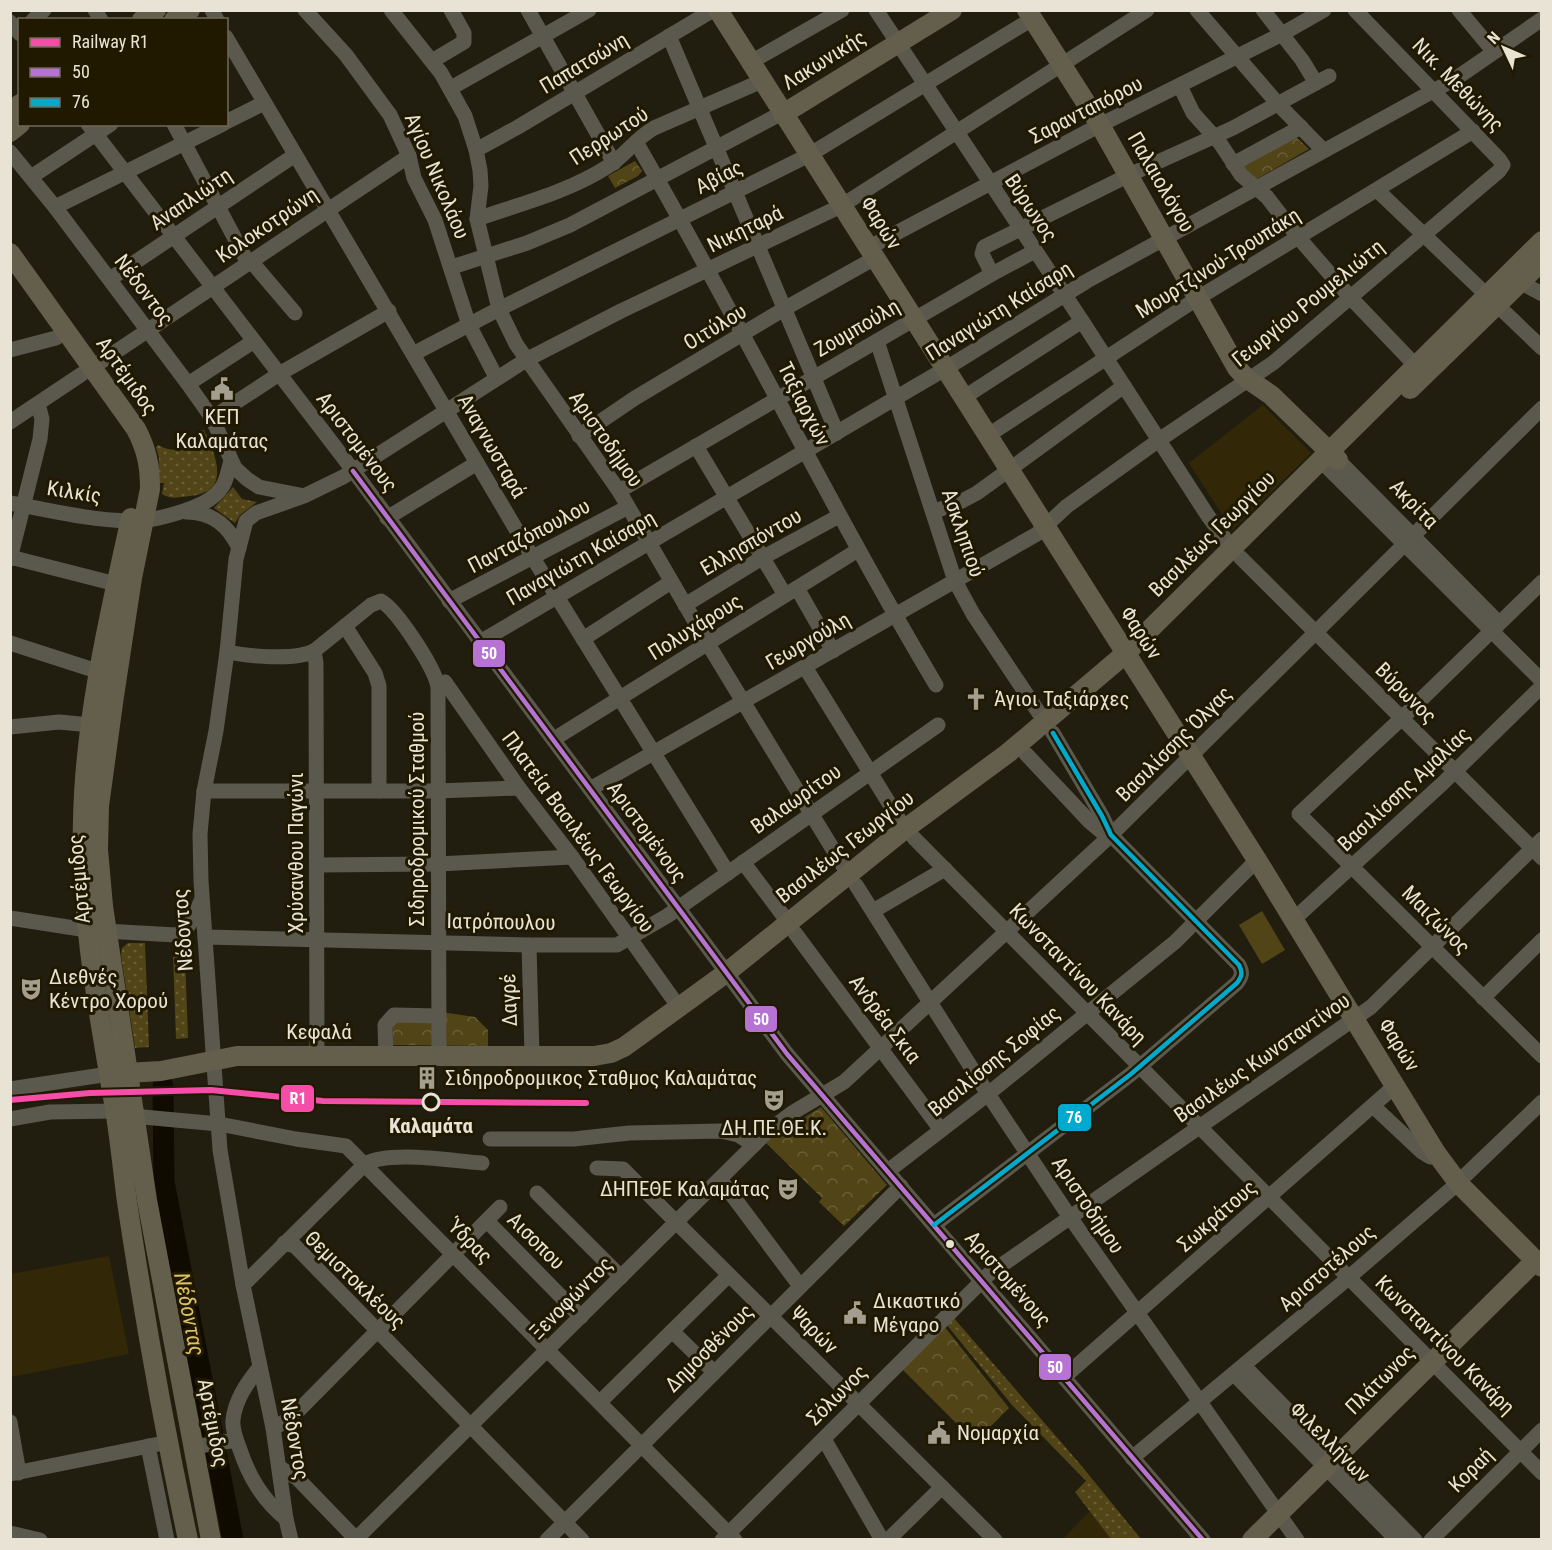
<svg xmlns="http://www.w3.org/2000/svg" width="1552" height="1550" font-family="'Roboto Condensed',sans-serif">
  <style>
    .built { fill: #322807 }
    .grass { fill: url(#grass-dots) }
    .park { fill: url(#park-crowns) }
    .pitch { fill: #514416 }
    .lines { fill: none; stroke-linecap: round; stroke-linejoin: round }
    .river { stroke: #100b01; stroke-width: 21 }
    .minor { stroke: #5b584d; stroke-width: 15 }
    .major { stroke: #635f4c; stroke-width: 20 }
    .bus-1-casing { stroke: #201900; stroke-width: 9 }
    .bus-2-casing { stroke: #201900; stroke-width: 9 }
    .bus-1 { stroke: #b673d3; stroke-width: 4.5 }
    .bus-2 { stroke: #00a9ce; stroke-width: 4.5 }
    .rail-1-casing { stroke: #201900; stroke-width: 10 }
    .rail-1 { stroke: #f54da8; stroke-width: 6 }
    .stop-dot { fill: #201900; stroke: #e8e3d4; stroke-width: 3 }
    .bus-dot { fill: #e8e3d4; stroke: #201900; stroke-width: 2 }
    .labels { text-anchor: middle; stroke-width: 6; stroke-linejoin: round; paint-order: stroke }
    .street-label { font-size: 21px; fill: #e8e3d4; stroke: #201900 }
    .poi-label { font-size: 21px; fill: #e8e3d4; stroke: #201900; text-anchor: start }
    .stop-label { font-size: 21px; font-weight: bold; fill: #e8e3d4; stroke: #201900 }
    .water-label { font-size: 22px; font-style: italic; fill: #dec366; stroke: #201900 }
    .line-badge { stroke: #201900; stroke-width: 2 }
    .badge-label { font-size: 16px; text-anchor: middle; font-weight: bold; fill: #fff }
  </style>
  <defs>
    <pattern id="grass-dots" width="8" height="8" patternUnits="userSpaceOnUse" patternTransform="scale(1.5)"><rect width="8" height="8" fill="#514416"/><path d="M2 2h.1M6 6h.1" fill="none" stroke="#6a5f37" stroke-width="1.8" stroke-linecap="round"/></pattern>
    <pattern id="park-crowns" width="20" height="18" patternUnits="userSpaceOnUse" patternTransform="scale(1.5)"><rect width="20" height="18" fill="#514416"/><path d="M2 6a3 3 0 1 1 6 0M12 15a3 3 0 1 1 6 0" fill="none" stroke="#6a5f37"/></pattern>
  </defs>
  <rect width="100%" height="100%" fill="#221e0f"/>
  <g class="built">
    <path d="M1263 405 1311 453 1232 530 1189 463Z"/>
    <path d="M109 1256 129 1354 11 1377V1274Z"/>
    <path d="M1090 1511 1111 1539 1062 1540Z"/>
  </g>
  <g class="grass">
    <path d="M200 430H204C216 456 232 492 190 496 179 497 171 500 162 494L164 483H158L159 458 156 447 158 445C177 456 189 446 200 430Z"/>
    <path d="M233 487 242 499 257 502 240 515 235 523 214 508Z"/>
    <path d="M128 943H145L149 1047 135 1048 121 955 122 948Z"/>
    <path d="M173 955H185L188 1038 176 1039Z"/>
    <path d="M953 1317 1080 1464 1141 1539H1111L1075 1492 1086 1481 1012 1405 946 1324Z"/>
  </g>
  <g class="park">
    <path d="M1295 136 1309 149 1255 180 1241 165Z"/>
    <path d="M635 161 642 171 638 176 615 188 608 176Z"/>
    <path d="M392 1013H448L475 1017 488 1030V1046L393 1045Z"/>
    <path d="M821 1107 887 1185 844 1226 819 1202 822 1198 765 1142Z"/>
    <path d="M944 1326 1009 1408 975 1442 902 1369Z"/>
  </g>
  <path class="pitch" d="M1262 911 1285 950 1262 964 1239 925Z"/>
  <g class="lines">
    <path class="river" d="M163 1086 164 1182 233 1540"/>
    <g class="minor">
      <path d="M95 10 101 20"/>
      <path d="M212 10 217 20"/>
      <path d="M305 10 346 55 390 115 409 156 414 178 435 220 469 325 496 377"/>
      <path d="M391 10 441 73 465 116 476 150 480 170 481 186 477 219 499 309 516 344 619 491 708 644 848 874"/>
      <path d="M528 10 614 163"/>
      <path d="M876 10 1082 321 1208 516 1232 548"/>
      <path d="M1197 10 1278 104 1323 150"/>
      <path d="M1263 10 1302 60 1316 83"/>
      <path d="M1459 10 1494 52"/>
      <path d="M33 20 44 10"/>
      <path d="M10 22 20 34"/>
      <path d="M669 36 837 433"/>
      <path d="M226 37 533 558 728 873"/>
      <path d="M432 61 464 42V33L451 10"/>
      <path d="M751 62 842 10"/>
      <path d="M1180 86 1193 113 1220 143 1241 175 1267 197 1298 237 1350 297 1415 365"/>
      <path d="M451 88 589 10"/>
      <path d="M226 122 264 103"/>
      <path d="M88 124 349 465 787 1054 1203 1540"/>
      <path d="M174 124 248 263"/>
      <path d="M636 142C740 321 830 507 936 685"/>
      <path d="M476 150 518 127 713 10"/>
      <path d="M10 152 55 207 188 384 212 418 235 468 247 479 259 487 300 495"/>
      <path d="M1233 164 1301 127"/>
      <path d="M31 177 111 124"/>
      <path d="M1377 190 1542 348"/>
      <path d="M55 207 223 124"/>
      <path d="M477 219C520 204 568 192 607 167 625 156 636 138 654 128L762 81"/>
      <path d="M868 248 1100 125 1282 34 1324 10"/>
      <path d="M251 261 295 313"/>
      <path d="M452 267 527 243 570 225 782 113"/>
      <path d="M992 274 982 254 984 247 1129 175 1233 128 1329 76"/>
      <path d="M110 279 295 155"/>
      <path d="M1520 282 1542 294"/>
      <path d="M877 341 955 581 973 614 1045 722"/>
      <path d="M10 350 56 338"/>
      <path d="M413 354 499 309 809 155 1032 19"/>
      <path d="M93 367 409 156"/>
      <path d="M188 384 254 341"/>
      <path d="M963 398 1082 321"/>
      <path d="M212 418 279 374 389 311"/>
      <path d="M10 422 82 374"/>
      <path d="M579 436 635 398 784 309 875 258"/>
      <path d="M987 436 1198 298 1473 131"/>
      <path d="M696 446 785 595"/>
      <path d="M1320 460 1542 681"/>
      <path d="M1338 460 1497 621"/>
      <path d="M619 491 992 274 1035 251"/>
      <path d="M10 503C49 510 89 520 129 521 149 522 173 515 192 508 203 504 215 498 222 487 227 480 228 470 231 461"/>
      <path d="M186 512C212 512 228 525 239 548"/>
      <path d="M933 512 962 501 977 493 1124 386"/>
      <path d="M387 518 477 463"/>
      <path d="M10 557 116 584"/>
      <path d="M1240 557 1542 858"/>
      <path d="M10 559 40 439 42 419 38 404"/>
      <path d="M1542 582 1402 718 1299 814 1542 1056"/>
      <path d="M797 588 833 651"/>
      <path d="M449 601 628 507"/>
      <path d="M685 605 762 558 839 516"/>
      <path d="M345 626 375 673 379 686V791"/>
      <path d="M583 639 671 582"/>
      <path d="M480 642 945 369 1087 281 1455 79 1542 19"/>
      <path d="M10 643 100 672"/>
      <path d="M314 651 316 663 317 1056"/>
      <path d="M227 652C248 656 295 661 314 651L371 605 381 601C397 610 435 668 438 687L439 1056"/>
      <path d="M805 667 905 829"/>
      <path d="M445 682 519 788 572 857 678 1006"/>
      <path d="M10 727 59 722 91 725"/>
      <path d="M554 739 858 550"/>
      <path d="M1026 754 1090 822 1102 832 1111 835"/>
      <path d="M590 789 1037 534 1067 506 1159 440 1273 363 1499 171 1503 165 1499 159 1355 10"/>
      <path d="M204 791H437L519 788"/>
      <path d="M914 838 1542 1473"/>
      <path d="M743 862 788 922"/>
      <path d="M317 865 438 864 572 857"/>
      <path d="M856 885 988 1094 1065 1210 1297 1540"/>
      <path d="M873 911 945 869"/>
      <path d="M10 918 87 930 176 935C191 929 194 915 201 901"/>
      <path d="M1293 920 1443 783 1542 686"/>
      <path d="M795 933 941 1130"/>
      <path d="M205 937 529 945H617L667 916 938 725"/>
      <path d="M529 945 532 1055"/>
      <path d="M1483 998 1542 940"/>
      <path d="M386 1056 385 1025 394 1015 439 1016"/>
      <path d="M10 1089 109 1074"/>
      <path d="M1373 1106 1422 1152 1430 1157H1439"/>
      <path d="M126 1110 143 1117 219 1124 296 1139 346 1146 735 1540"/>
      <path d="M10 1119 50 1112 115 1111 123 1106"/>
      <path d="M490 1139H574L629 1133 721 1131 738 1135 754 1145"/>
      <path d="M597 1168 623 1169 995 1540"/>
      <path d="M888 1171 988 1094 1175 942 1257 860"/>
      <path d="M720 1179 800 1286"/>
      <path d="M537 1193 621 1277"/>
      <path d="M487 1221 581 1317"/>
      <path d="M934 1225 1131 1074 1237 983C1242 976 1243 973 1239 965L1111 835 1102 816 1053 733"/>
      <path d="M284 1243 295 1246 582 1540"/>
      <path d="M243 1285 365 1164C390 1150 452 1161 482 1163"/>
      <path d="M672 1331 714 1372"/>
      <path d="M1244 1366 1415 1540"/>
      <path d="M259 1368C247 1383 235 1400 233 1420 232 1429 236 1439 239 1447 249 1477 262 1499 286 1519"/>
      <path d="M1234 1374 1397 1540"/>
      <path d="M1064 1377 1396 1085"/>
      <path d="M600 1402 729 1275"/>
      <path d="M10 1422 19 1473"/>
      <path d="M273 1428 290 1419 500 1207"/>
      <path d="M824 1439 882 1540"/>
      <path d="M148 1446 167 1540"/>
      <path d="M193 1447 236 1440"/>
      <path d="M1132 1458 1340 1285 1450 1190 1542 1102"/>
      <path d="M279 1467 298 1479 357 1540"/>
      <path d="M10 1474 169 1442"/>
      <path d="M10 1533 40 1540"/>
      <path d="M291 1540 286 1519 273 1428 243 1285 220 1150 201 881 200 834 204 791 216 731 227 652 236 559 246 521 256 513 304 496 343 477 526 360 621 311 841 206 1147 10"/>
      <path d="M355 1540 768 1131 792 1113 844 1082 1111 835 1542 408"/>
      <path d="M547 1540 901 1186"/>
      <path d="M722 1540 989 1274 1371 1007 1542 839"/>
      <path d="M888 1540 942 1487"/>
      <path d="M1431 1540 1542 1430"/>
    </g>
    <g class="major">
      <path d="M718 10 1257 860 1436 1153 1459 1184 1542 1267"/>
      <path d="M1027 10 1100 125 1237 368 1246 378 1271 395 1338 460"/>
      <path d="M142 20 156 10"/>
      <path d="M174 20 190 10"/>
      <path d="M10 112 20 104"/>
      <path d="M783 114 952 10"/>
      <path d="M10 132 20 124"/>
      <path d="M10 253 136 429C147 450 150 466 150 489L132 578 114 696 99 806 98 850 103 906 147 1200 211 1540"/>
      <path d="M1410 389 1542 261"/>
      <path d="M131 518C109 617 85 719 83 820 80 918 99 1013 115 1109 120 1140 123 1171 127 1202 144 1315 164 1428 188 1540"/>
      <path d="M109 1074 161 1071 237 1056H594L611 1053 624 1047 726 973 905 829 1008 753 1125 654 1542 241"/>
      <path d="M1252 1540 1535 1261"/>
    </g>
    <g class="bus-1-casing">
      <path id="bus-1" d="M353 471 787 1054 1203 1540"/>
    </g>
    <g class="bus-2-casing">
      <path id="bus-2" d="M934 1225 1131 1074 1237 983C1242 976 1243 973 1239 965L1111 835 1102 816 1053 733"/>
    </g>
    <use href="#bus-1" class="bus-1"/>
    <use href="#bus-2" class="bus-2"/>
    <g class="rail-1-casing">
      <path id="rail-1" d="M10 1100 90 1093 211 1090 323 1101 586 1103"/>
    </g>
    <use href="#rail-1" class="rail-1"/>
  </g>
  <defs>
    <g id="civic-bare" transform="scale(1.8)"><path d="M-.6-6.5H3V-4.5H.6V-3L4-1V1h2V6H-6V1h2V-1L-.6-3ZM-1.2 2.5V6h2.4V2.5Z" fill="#a39e8f" stroke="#201900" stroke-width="2.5" paint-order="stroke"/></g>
    <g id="church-bare" transform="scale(1.8)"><path d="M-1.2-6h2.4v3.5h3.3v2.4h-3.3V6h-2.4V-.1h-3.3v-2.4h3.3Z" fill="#a39e8f" stroke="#201900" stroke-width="2.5" paint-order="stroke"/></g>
    <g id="theatre-bare" transform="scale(1.8)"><path d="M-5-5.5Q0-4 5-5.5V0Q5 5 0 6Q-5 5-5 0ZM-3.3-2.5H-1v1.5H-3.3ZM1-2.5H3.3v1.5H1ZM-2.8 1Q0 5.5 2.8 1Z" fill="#a39e8f" stroke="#201900" stroke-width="2.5" paint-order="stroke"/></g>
    <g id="building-bare" transform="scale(1.8)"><path d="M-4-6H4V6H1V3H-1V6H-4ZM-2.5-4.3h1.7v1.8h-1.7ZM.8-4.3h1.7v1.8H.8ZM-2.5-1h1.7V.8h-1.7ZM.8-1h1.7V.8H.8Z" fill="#a39e8f" stroke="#201900" stroke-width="2.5" paint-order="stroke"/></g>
  </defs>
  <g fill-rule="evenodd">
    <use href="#civic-bare" x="222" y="389"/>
    <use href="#church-bare" x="976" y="699"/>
    <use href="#theatre-bare" x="31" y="989"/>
    <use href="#building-bare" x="427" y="1078"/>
    <use href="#theatre-bare" x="774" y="1100"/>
    <use href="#theatre-bare" x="788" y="1189"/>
    <use href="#civic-bare" x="855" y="1313"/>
    <use href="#civic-bare" x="939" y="1433"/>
  </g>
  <circle class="stop-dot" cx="431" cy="1102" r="8"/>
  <circle class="bus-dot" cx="950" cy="1244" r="5"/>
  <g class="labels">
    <g class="street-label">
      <text transform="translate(824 60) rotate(-32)" y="7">Λακωνικής</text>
      <text transform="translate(584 63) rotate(-31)" y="7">Παπατσώνη</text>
      <text transform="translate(1458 85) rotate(46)" y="7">Νικ. Μεθώνης</text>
      <text transform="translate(1086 110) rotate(-27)" y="7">Σαρανταπόρου</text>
      <text transform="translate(609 136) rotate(-33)" y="7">Περρωτού</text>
      <text transform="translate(437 176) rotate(67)" y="7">Αγίου Νικολάου</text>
      <text transform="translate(719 177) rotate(-27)" y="7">Αβίας</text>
      <text transform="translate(1161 182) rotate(60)" y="7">Παλαιολόγου</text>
      <text transform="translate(191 199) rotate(-34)" y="7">Αναπλιώτη</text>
      <text transform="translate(1031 208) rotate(56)" y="7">Βύρωνος</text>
      <text transform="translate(881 223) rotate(58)" y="7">Φαρών</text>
      <text transform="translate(267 225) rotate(-34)" y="7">Κολοκοτρώνη</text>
      <text transform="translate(745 229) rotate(-26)" y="7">Νικηταρά</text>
      <text transform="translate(1218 263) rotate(-32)" y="7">Μουρτζινού-Τρουπάκη</text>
      <text transform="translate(144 290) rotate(53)" y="7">Νέδοντος</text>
      <text transform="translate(1308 303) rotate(-39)" y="7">Γεωργίου Ρουμελιώτη</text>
      <text transform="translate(999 311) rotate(-32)" y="7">Παναγιώτη Καίσαρη</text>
      <text transform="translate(715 327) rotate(-31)" y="7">Οιτύλου</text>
      <text transform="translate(857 328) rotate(-30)" y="7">Ζουμπούλη</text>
      <text transform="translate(127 376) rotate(55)" y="7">Αρτέμιδος</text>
      <text transform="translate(804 404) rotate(63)" y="7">Ταξιαρχών</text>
      <text transform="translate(606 439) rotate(55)" y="7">Αριστοδήμου</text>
      <text transform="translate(357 442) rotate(53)" y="7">Αριστομένους</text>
      <text transform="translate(492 446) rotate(60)" y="7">Αναγνωσταρά</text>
      <text transform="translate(74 492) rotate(9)" y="7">Κιλκίς</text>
      <text transform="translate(1414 504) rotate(46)" y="7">Ακρίτα</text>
      <text transform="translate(963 533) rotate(71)" y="7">Ασκληπιού</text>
      <text transform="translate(1212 534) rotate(-45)" y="7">Βασιλέως Γεωργίου</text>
      <text transform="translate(529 536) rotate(-28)" y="7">Πανταζόπουλου</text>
      <text transform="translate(751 542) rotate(-30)" y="7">Ελλησπόντου</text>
      <text transform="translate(581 558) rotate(-30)" y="7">Παναγιώτη Καίσαρη</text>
      <text transform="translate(695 627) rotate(-32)" y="7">Πολυχάρους</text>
      <text transform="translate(1141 633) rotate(57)" y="7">Φαρών</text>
      <text transform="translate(808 641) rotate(-30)" y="7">Γεωργούλη</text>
      <text transform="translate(1406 693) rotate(45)" y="7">Βύρωνος</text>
      <text transform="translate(1174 744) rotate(-45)" y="7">Βασιλίσσης Όλγας</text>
      <text transform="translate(1404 789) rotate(-43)" y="7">Βασιλίσσης Αμαλίας</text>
      <text transform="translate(796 799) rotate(-35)" y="7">Βαλαωρίτου</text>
      <text transform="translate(417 819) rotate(-90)" y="7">Σιδηροδρομικού Σταθμού</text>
      <text transform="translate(578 832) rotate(54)" y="7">Πλατεία Βασιλέως Γεωργίου</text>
      <text transform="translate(647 832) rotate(54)" y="7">Αριστομένους</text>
      <text transform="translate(845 847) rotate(-38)" y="7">Βασιλέως Γεωργίου</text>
      <text transform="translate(296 853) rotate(-90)" y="7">Χρύσανθου Παγώνι</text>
      <text transform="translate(79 879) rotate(-95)" y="7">Αρτέμιδος</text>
      <text transform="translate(1436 920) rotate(45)" y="7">Μαιζώνος</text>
      <text transform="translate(501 922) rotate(1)" y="7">Ιατρόπουλου</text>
      <text transform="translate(183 930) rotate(-94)" y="7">Νέδοντος</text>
      <text transform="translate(1078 974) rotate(46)" y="7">Κωνσταντίνου Κανάρη</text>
      <text transform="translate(509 1000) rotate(-92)" y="7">Δαγρέ</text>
      <text transform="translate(885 1019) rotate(53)" y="7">Ανδρέα Σκια</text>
      <text x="319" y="1039">Κεφαλά</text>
      <text transform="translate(1399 1045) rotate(58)" y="7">Φαρών</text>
      <text transform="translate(1262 1058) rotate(-35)" y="7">Βασιλέως Κωνσταντίνου</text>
      <text transform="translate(994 1061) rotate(-39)" y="7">Βασιλίσσης Σοφίας</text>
      <text transform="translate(1088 1205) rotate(56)" y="7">Αριστοδήμου</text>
      <text transform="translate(1217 1216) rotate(-41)" y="7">Σωκράτους</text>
      <text transform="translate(470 1241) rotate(45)" y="7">Ύδρας</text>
      <text transform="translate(536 1241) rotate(45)" y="7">Αισοπου</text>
      <text transform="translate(1327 1268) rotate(-41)" y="7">Αριστοτέλους</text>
      <text transform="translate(1008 1279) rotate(49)" y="7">Αριστομένους</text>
      <text transform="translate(355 1280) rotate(44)" y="7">Θεμιστοκλέους</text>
      <text transform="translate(571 1298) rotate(-45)" y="7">Ξενοφώντος</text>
      <text transform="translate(814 1330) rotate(45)" y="7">Ψαρών</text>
      <text transform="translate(1445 1345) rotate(45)" y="7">Κωνσταντίνου Κανάρη</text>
      <text transform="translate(709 1348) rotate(-45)" y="7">Δημοσθένους</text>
      <text transform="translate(1380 1380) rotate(-45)" y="7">Πλάτωνος</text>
      <text transform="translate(837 1395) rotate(-45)" y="7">Σόλωνος</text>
      <text transform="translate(213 1423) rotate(79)" y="7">Αρτέμιδος</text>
      <text transform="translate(295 1439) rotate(80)" y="7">Νέδοντος</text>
      <text transform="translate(1330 1442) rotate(45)" y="7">Φιλελλήνων</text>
      <text transform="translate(1471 1470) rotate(-45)" y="7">Κοραή</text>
    </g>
    <g class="poi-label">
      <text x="222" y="424" text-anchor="middle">ΚΕΠ<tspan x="222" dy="24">Καλαμάτας</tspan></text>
      <text x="994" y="706">Άγιοι Ταξιάρχες</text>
      <text x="49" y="984">Διεθνές<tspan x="49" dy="24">Κέντρο Χορού</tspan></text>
      <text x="445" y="1085">Σιδηροδρομικος Σταθμος Καλαμάτας</text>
      <text x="774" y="1135" text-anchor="middle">ΔΗ.ΠΕ.ΘΕ.Κ.</text>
      <text x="770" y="1196" text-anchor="end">ΔΗΠΕΘΕ Καλαμάτας</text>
      <text x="873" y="1308">Δικαστικό<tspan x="873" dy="24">Μέγαρο</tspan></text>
      <text x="957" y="1440">Νομαρχία</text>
    </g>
    <g class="stop-label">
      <text x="431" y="1133">Καλαμάτα</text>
    </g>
    <g class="water-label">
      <text transform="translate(190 1314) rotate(79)" y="8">Νέδoντας</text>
    </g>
  </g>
  <g class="line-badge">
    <rect x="472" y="639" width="34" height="29" rx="6" fill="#b673d3"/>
    <rect x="744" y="1005" width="34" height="28" rx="6" fill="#b673d3"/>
    <rect x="280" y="1084" width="35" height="29" rx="6" fill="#f54da8"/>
    <rect x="1057" y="1103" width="35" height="29" rx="6" fill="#00a9ce"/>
    <rect x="1038" y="1353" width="34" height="28" rx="6" fill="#b673d3"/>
  </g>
  <g class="badge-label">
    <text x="489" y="659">50</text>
    <text x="761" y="1025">50</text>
    <text x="298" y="1104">R1</text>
    <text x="1074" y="1123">76</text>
    <text x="1055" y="1373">50</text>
  </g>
  <rect width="1552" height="1550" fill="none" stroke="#e8e3d4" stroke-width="24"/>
  <rect x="18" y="18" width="210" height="108" fill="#201900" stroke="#706a55" stroke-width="1.5"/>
  <rect x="30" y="38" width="30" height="9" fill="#f54da8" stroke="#706a55" stroke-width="1.5"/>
  <text x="72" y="48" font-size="18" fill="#e8e3d4">Railway R1</text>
  <rect x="30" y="68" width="30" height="9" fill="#b673d3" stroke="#706a55" stroke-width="1.5"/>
  <text x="72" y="78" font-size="18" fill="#e8e3d4">50</text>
  <rect x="30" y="98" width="30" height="9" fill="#00a9ce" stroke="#706a55" stroke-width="1.5"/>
  <text x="72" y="108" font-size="18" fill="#e8e3d4">76</text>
  <g transform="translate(1504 48) rotate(314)" stroke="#201900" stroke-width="4.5" paint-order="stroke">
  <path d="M0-4.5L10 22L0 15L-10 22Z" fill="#e8e3d4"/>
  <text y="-9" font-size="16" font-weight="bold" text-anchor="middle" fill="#e8e3d4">N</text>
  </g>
</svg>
